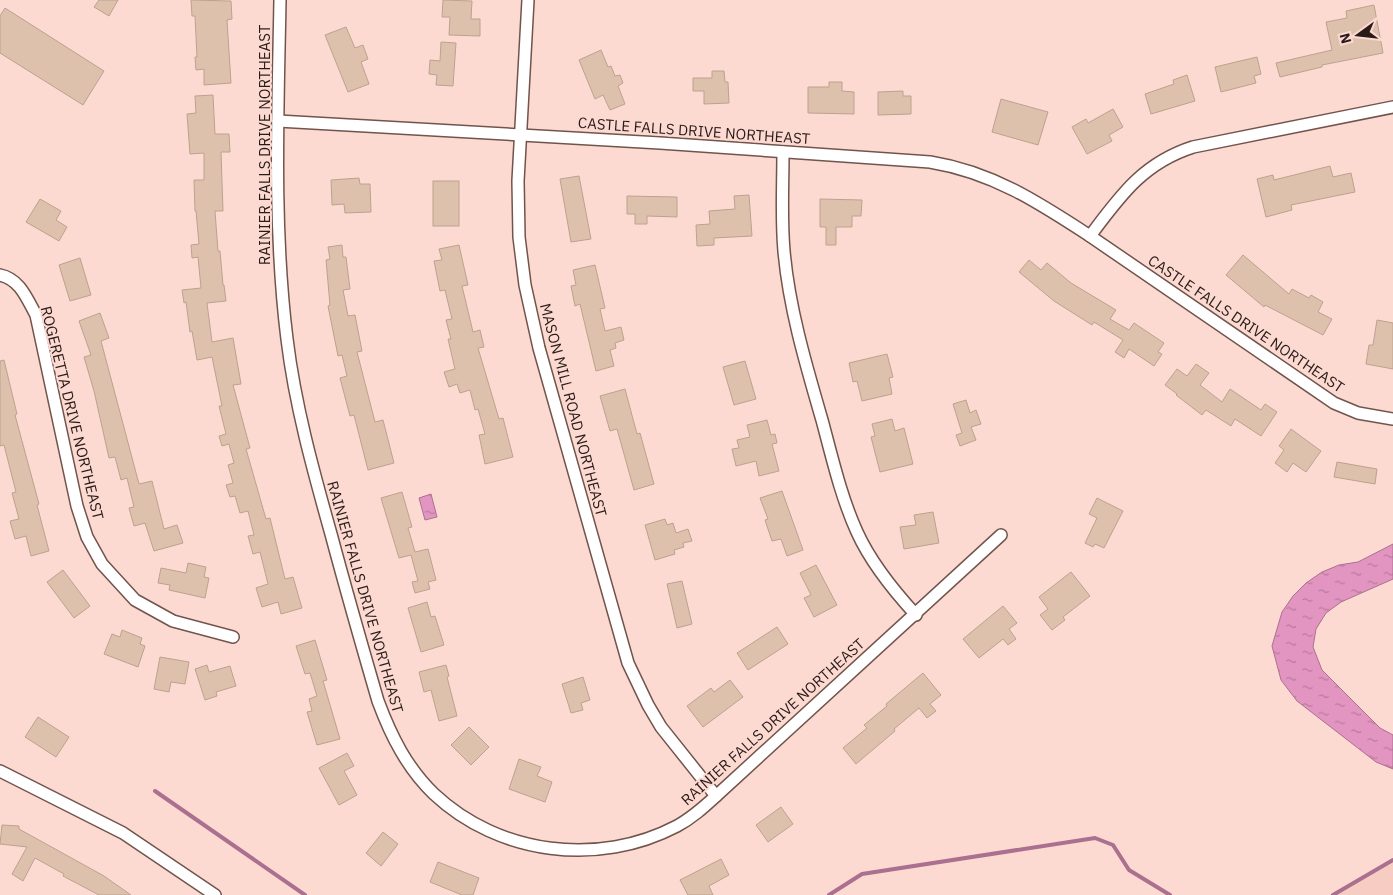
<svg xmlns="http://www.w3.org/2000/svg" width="1393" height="895" font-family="'IBM Plex Sans',sans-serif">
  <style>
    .built { fill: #f7ccc2 }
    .water { fill: url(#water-ripples); stroke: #ab708f }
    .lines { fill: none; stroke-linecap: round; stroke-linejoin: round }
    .stream { stroke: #ab708f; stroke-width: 4 }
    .building { fill: #ddc1ad; stroke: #bca28e }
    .minor-casing { stroke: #71544c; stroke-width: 14 }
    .minor { stroke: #fff; stroke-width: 11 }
    .labels { text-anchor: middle; stroke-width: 4; stroke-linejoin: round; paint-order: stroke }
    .street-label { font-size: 15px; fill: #281b18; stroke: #fddad1 }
  </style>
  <defs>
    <pattern id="water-ripples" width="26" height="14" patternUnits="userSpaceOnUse" patternTransform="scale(1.25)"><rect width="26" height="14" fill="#e395c2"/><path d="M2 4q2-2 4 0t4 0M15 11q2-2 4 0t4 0" fill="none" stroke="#b8799d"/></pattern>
  </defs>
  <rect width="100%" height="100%" fill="#fddad1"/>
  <path class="built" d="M1393 860V895H1333Z"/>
  <g class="water">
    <path d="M431 494 437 517 425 520 419 498Z"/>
    <path d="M1393 544V579L1341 602 1326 613 1316 629 1313 647 1322 670 1380 728 1393 735V769L1376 762 1297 701 1281 680 1272 646 1282 612 1293 596 1306 583 1322 572 1339 565 1358 562Z"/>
  </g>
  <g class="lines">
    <g class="stream">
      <path d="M155 791 305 895"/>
      <path d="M829 895 862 874 1095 838 1113 845 1129 870 1170 895"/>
      <path d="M1333 895 1393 860"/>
    </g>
  </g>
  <g class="building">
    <path d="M99 0H118L109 16 94 7Z"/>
    <path d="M191 0 231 1 232 19 227 20 231 83 204 85V69L196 70 195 57H197L195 16H192Z"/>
    <path d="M443 0 472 1 471 19H480V36L449 35 450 17H442Z"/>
    <path d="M1374 5 1383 53 1322 65V67L1280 77 1276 63 1332 50 1326 22 1347 18 1346 11Z"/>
    <path d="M5 8 104 71 83 105 0 53V16Z"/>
    <path d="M346 27 355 48 363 45 368 59 361 62 369 84 348 92 325 35Z"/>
    <path d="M441 42 456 43 453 86 436 85 437 75 429 74 430 60 440 61Z"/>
    <path d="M601 50 608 67 611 66 615 76 620 75 623 83 618 86 625 104 610 110 603 95 595 99 579 60Z"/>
    <path d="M1257 57 1261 74 1254 76 1256 83 1221 92 1215 67Z"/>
    <path d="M712 71H724L725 82H728L729 103 704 104V91H693V78H712Z"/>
    <path d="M1187 75 1195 101 1151 114 1145 94 1174 84 1173 80Z"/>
    <path d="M829 82H842V91L854 92V114L808 113V87H829Z"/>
    <path d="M903 91V96H911V114L878 115V92Z"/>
    <path d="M213 95 215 134H229L230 152H221L223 211H215L218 251H220L223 285H224L226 301 207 303 212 342 233 338 241 384 233 385 250 448 246 449 266 519 270 518 285 579 293 577 302 608 281 614 278 602 262 607 256 588 268 584 260 552 253 554 248 536 254 535 248 511 240 513 235 496 230 497 226 485 233 483 228 465 234 463 229 444 222 446 219 436 226 434 219 406H222L212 357 197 360 192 331 190 332 186 302 184 303 182 290 201 288 198 257 192 258 191 245 199 244 196 211H195L194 180H204V153L190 154 187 114 196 113 195 96Z"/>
    <path d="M1001 99 1048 112 1038 145 992 132Z"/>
    <path d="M1113 109 1123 127 1109 135 1112 141 1087 154 1072 127 1086 119 1088 123Z"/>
    <path d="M1330 166 1333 177 1351 173 1355 192 1291 205 1292 210 1266 217 1257 179 1273 175 1274 180Z"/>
    <path d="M579 176 591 239 571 242 560 179Z"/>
    <path d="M359 178 360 184H370L371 212 345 213 344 204 332 205 331 180Z"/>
    <rect x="433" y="181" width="26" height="45"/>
    <path d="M749 195 752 236 714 238V245L697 246 696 225 710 224 709 211 735 209 734 196Z"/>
    <path d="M627 196 677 197V217L647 216V224H635V214H627Z"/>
    <path d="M40 199 61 211 56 220 67 227 59 241 26 222Z"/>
    <path d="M820 199 862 200 861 216H852V227H836V245H826V227H820Z"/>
    <path d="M342 245 343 257H346L350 289 343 290 348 316 355 315 362 351 357 352 375 422 383 420 394 463 368 470 354 415 350 416 340 378 347 376 342 355 338 356 328 306 330 305 326 260 330 259 328 247Z"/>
    <path d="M459 245 468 285 462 286 473 332 480 330 484 347 478 348 499 419 503 418 513 457 485 464 479 435 485 434 478 409 475 410 470 390 460 393 457 384 449 387 444 372 455 369 448 339H451L446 320 452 319 445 290 440 291 434 261 442 260 439 249Z"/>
    <path d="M1243 255 1289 294 1292 289 1309 298 1311 295 1323 302 1318 312 1332 319 1323 335 1265 305 1264 307 1226 275Z"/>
    <path d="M80 258 91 295 70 301 59 265Z"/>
    <path d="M1029 260 1041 270 1047 263 1071 283 1116 310 1110 319 1129 330 1134 323 1164 343 1158 352 1162 354 1154 366 1129 349 1124 358 1115 352 1123 340 1094 322 1092 325 1054 301 1019 272Z"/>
    <path d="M595 265 605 308 600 309 605 331 621 327 624 340 615 343 616 348 610 350 614 366 596 371 580 304 575 306 571 286 576 285 573 270Z"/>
    <path d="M100 313 109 338 101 341 139 484 152 481 164 529 177 525 183 543 154 551 145 523 134 526 129 508 134 507 127 478 121 480 115 457 109 458 94 391 84 357 91 355 79 321Z"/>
    <path d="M1377 320 1393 323V369L1366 364 1369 345H1373Z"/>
    <path d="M887 354 893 377 889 378 892 394 862 401 857 381 853 382 849 363Z"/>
    <path d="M4 360 17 414 15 415 39 504 37 505 49 551 31 556 26 536 15 539 10 521 19 519 12 493 16 492 4 445 0 446V361Z"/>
    <path d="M745 361 756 399 734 405 723 367Z"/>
    <path d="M1196 364 1209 373 1200 385 1222 402 1230 389 1261 410 1265 404 1277 412 1261 436 1235 419 1231 426 1206 410 1202 415 1176 395 1177 394 1165 385 1177 369 1187 376Z"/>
    <path d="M625 389 637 434 640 433 654 484 634 490 617 429 610 431 600 396Z"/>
    <path d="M966 400 970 413 976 410 981 424 971 427 976 440 960 446 956 435 962 433 953 404Z"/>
    <path d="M892 419 895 431 904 428 913 464 880 472 871 437 875 436 872 424Z"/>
    <path d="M767 420 771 435 775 434 777 443 772 444 779 471 759 476 756 461 736 466 732 449 739 448 737 440 750 437 747 425Z"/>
    <path d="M1291 429 1321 451 1306 472 1293 463 1287 472 1275 463 1284 450 1279 446Z"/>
    <path d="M1337 462 1377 469 1375 484 1334 477Z"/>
    <path d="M782 491 803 550 787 556 781 539 772 541 765 520 768 519 760 498Z"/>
    <path d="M402 492 412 527 408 528 415 552 428 549 436 580 428 582 430 589 415 593 412 582 418 581 411 555 399 558 381 498Z"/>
    <path d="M1097 498 1123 511 1104 548 1095 544 1093 547 1085 543 1097 518 1089 514Z"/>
    <path d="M933 512 939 543 904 549 900 527 916 525 914 515Z"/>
    <path d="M665 519 667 525 673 523 676 533 688 529 692 541 683 543 684 547 674 550 675 554 655 560 645 525Z"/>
    <path d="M188 563 206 567 204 577 209 578 205 598 169 590 170 585 158 583 161 568 186 573Z"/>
    <path d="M816 565 837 605 814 617 804 598 811 595 800 573Z"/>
    <path d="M63 570 90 606 74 618 47 582Z"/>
    <path d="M1071 572 1090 596 1063 617 1065 620 1052 630 1040 615 1048 609 1039 597Z"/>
    <path d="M682 581 692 624 677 628 667 584Z"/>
    <path d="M427 602 431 617 435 616 444 645 421 652 408 608Z"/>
    <path d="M1003 606 1017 623 1009 629 1016 639 1008 645 1003 639 979 658 963 639Z"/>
    <path d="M777 627 788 644 748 670 737 653Z"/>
    <path d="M122 630 142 638 140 644 145 646 138 667 104 654 112 634 120 637Z"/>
    <path d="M315 640 327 680 323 681 340 739 317 745 307 712 312 711 309 699 317 696 310 673 305 674 296 646Z"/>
    <path d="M160 657 189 662 185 684 171 682 169 692 154 689Z"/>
    <path d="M207 665 209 672 230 666 236 686 216 692 217 696 205 700 195 669Z"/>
    <path d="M446 665 449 676 447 677 457 716 439 721 431 690 424 692 419 672Z"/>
    <path d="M923 673 941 695 930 704 936 711 927 718 919 708 894 729 895 731 856 764 843 748 867 728 864 725 887 706 886 704Z"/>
    <path d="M583 677 590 700 581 703 583 710 571 713 562 684Z"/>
    <path d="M730 680 743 697 703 727 687 706 711 688 714 692Z"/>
    <path d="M38 717 69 737 56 757 25 737Z"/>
    <path d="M469 727 489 747 471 765 451 745Z"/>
    <path d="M347 753 354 766 344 771 357 795 339 805 319 768Z"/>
    <path d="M519 759 541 767 537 776 552 782 545 802 509 789Z"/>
    <path d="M781 807 793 824 768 842 756 825Z"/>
    <path d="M2 825 19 826V829L104 876 131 895H99L63 876 64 874 35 858 23 881 12 874 27 847 0 844Z"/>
    <path d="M383 832 398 844 381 866 366 853Z"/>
    <path d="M721 859 729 875 709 886 713 895H688L680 880Z"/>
    <path d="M438 862 479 878 473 895H462L430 882Z"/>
  </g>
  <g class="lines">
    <g class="minor-casing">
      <g id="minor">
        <path d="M280 0C278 113 273 227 287 339 295 405 313 470 331 534 346 590 362 646 378 701 391 736 407 768 434 794 499 855 599 867 677 826 692 818 704 807 716 796L1001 535"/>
        <path d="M528 0 518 181 519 237 525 285 539 348 628 663 648 705 661 727 716 796"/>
        <path d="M1393 107 1193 147C1143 163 1120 196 1090 236L1334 403 1358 413 1393 419"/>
        <path d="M278 121 660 143 930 162C992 172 1038 202 1090 236"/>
        <path d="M783 152C783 185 781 218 784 251 789 308 806 365 822 420 832 457 841 497 857 532 871 563 893 590 916 615"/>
        <path d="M0 275C20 279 27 299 36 315L77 506 87 537 102 564 135 600 173 621 233 637"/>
        <path d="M0 771 123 833 215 895"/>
      </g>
    </g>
    <use href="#minor" class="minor"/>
  </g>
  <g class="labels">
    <g class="street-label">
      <text transform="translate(694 131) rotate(4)" y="5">CASTLE FALLS DRIVE NORTHEAST</text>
      <text transform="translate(265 145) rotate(-90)" y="5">RAINIER FALLS DRIVE NORTHEAST</text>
      <text transform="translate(1246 324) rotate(34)" y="5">CASTLE FALLS DRIVE NORTHEAST</text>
      <text transform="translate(573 410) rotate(75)" y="5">MASON MILL ROAD NORTHEAST</text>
      <text transform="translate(72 413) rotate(76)" y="5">ROGERETTA DRIVE NORTHEAST</text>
      <text transform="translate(365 597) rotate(74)" y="5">RAINIER FALLS DRIVE NORTHEAST</text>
      <text transform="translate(773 722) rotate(-42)" y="5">RAINIER FALLS DRIVE NORTHEAST</text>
    </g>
  </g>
  <g transform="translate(1358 35) rotate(255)" stroke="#fddad1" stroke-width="4" paint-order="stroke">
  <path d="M0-4L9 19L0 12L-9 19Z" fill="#281b18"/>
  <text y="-8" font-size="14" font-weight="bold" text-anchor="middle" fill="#281b18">N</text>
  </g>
</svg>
